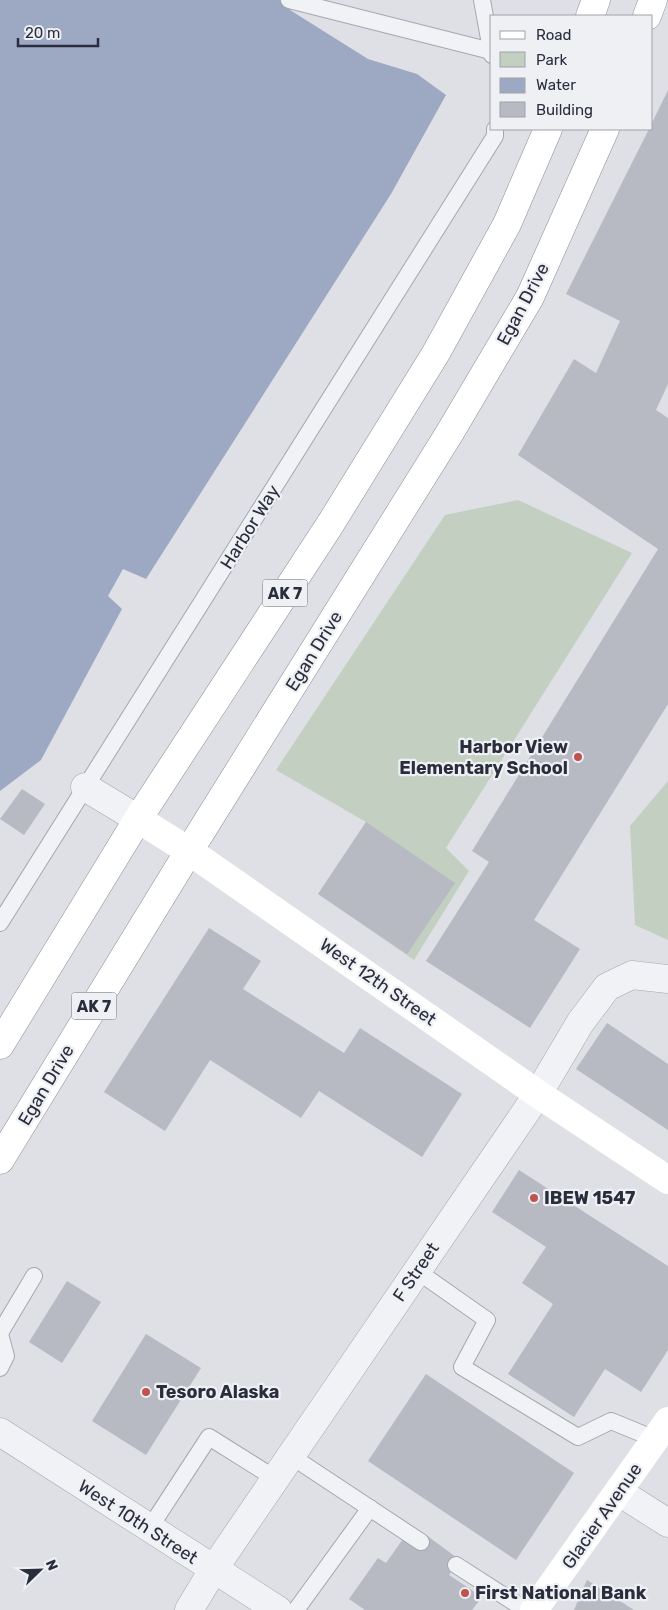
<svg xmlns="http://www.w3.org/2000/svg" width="668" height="1610" font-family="Rubik,sans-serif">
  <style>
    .green { fill: #c2cfc1 }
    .water { fill: #9da9c3 }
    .building { fill: #b7b9c3 }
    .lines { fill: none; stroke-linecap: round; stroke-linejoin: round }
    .service-casing { stroke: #a5a7b0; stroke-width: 18 }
    .minor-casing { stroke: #a5a7b0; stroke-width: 29 }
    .tertiary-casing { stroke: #a5a7b0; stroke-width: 29 }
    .trunk-casing { stroke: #888c9b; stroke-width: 29 }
    .service { stroke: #f1f2f5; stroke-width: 16 }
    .minor { stroke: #f1f2f5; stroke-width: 28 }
    .tertiary { stroke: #f1f2f5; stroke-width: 28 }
    .secondary { stroke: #fff; stroke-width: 28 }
    .trunk { stroke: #fff; stroke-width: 28 }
    .poi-dot { fill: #bf5350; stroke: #eef0f4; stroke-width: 2 }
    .labels { text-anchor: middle; stroke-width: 4.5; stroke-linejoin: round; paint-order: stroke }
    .shield { fill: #eef0f4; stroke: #656873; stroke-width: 1 }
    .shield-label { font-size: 16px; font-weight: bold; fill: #2a2d3c }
    .street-label { font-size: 18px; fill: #2a2d3c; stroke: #eef0f4 }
    .poi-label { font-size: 18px; font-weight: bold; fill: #2a2d3c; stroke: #eef0f4; text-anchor: start }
  </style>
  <rect width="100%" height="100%" fill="#dfe0e6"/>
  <g class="green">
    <path d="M518 500 632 553 446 848 469 871 414 960 318 894 366 822 276 770 445 515Z"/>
    <path d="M668 781V940L635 925 630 826Z"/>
  </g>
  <path class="water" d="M0 0H295L290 10 368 59 417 74 446 95 391 194 146 579 123 569 108 596 122 609 41 760 0 791Z"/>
  <g class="building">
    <path d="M668 90V384L656 410 668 418V704L534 920 580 949 530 1028 426 961 489 862 472 851 658 549 518 455 574 359 596 373 620 321 566 294 649 129H652V123Z"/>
    <path d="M22 789 45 804 24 835 0 819Z"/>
    <path d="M366 822 455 883 407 954 318 894Z"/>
    <path d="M209 928 261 961 243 989 344 1053 360 1028 462 1094 422 1157 319 1091 301 1118 210 1060 165 1131 104 1092Z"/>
    <path d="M607 1023 668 1064V1130L576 1069Z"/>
    <path d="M519 1170 668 1266V1350L641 1392 605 1369 574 1417 508 1374 553 1304 522 1283 546 1247 492 1212Z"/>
    <path d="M67 1281 101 1302 62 1363 29 1342Z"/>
    <path d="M146 1334 201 1368 146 1455 92 1421Z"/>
    <path d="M426 1374 574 1473 516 1560 368 1461Z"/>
    <path d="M426 1535 460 1560 449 1575 482 1597 472 1610H365L349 1599 378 1558 386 1563 403 1539 416 1549Z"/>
    <path d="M587 1580 634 1610H574Z"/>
  </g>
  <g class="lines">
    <g class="service-casing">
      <g id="service">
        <path d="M289 0 491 51"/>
        <path d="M482 0 492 55"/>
        <path d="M0 923 495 136V129"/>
        <path d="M417 1271 487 1320 462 1367 578 1437 611 1421 655 1439"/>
        <path d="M0 1333 34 1276"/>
        <path d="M0 1334 6 1356 0 1368"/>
        <path d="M291 1456 421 1542"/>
        <path d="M149 1529 209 1437 276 1479"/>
        <path d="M456 1565 526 1610"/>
        <path d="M296 1610 370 1508"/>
      </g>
    </g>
    <g class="minor-casing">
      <g id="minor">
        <path d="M85 787 138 819"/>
        <path d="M619 1492 668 1523"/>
        <path d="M189 1610 213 1570 538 1094 580 1023 607 987 632 975 668 979"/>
      </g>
    </g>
    <g class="tertiary-casing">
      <path id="tertiary" d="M0 1432 278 1610"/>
    </g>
    <g class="trunk-casing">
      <g id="trunk">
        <path d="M590 16 596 0"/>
        <path d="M647 16 653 0"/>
        <path d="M0 1045 138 819 331 523 436 353 507 224 548 129"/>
        <path d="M0 1160 189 851 449 434 530 297 605 129"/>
      </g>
    </g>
    <use href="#service" class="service"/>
    <use href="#minor" class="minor"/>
    <use href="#tertiary" class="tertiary"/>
    <g class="secondary">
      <path d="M138 819 189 851 538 1094 668 1180"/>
      <path d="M534 1610 668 1421"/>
    </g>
    <use href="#trunk" class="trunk"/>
  </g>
  <g class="poi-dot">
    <circle cx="578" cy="757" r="5"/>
    <circle cx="534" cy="1198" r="5"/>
    <circle cx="146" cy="1392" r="5"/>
    <circle cx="465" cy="1593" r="5"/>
  </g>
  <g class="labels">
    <g class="shield">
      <rect x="262.5" y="579.5" width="45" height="27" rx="4"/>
      <rect x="71.5" y="992.5" width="45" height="27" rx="4"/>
    </g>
    <g class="shield-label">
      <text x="285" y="599">AK 7</text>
      <text x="94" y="1012">AK 7</text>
    </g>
    <g class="street-label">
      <text transform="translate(523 304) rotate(-62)" y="6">Egan Drive</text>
      <text transform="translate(250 527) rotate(-58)" y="6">Harbor Way</text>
      <text transform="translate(314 651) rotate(-58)" y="6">Egan Drive</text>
      <text transform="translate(378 982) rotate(35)" y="6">West 12th Street</text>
      <text transform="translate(46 1085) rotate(-59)" y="6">Egan Drive</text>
      <text transform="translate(416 1272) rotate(-56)" y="6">F Street</text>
      <text transform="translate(602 1516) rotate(-55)" y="6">Glacier Avenue</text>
      <text transform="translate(138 1522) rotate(33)" y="6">West 10th Street</text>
    </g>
    <g class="poi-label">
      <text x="568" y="753" text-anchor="end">Harbor View<tspan x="568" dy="21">Elementary School</tspan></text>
      <text x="544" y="1204">IBEW 1547</text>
      <text x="156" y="1398">Tesoro Alaska</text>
      <text x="475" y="1599">First National Bank</text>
    </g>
  </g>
  <rect x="490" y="15" width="162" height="115" fill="#eef0f4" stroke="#a0a2aa"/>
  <rect x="500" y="31" width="25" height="8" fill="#ffffff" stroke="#a0a2aa"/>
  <text x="536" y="40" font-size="15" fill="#2a2d3c">Road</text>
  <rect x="500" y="52" width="25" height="15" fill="#c2cfc1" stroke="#a0a2aa"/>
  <text x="536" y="65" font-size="15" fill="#2a2d3c">Park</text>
  <rect x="500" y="78" width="25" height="15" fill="#9da9c3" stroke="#a0a2aa"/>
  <text x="536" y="90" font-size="15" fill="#2a2d3c">Water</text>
  <rect x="500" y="102" width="25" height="15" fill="#b7b9c3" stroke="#a0a2aa"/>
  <text x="536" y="115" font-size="15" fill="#2a2d3c">Building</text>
  <g transform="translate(40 1570) rotate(67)" stroke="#eef0f4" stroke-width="4" paint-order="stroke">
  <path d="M0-4L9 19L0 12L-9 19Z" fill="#2a2d3c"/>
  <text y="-8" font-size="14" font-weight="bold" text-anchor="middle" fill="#2a2d3c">N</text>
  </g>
  <path d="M18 38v8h80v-8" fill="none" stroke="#2a2d3c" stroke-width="2.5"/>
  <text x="25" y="38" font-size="15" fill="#2a2d3c" stroke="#eef0f4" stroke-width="4" paint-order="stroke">20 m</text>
</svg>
